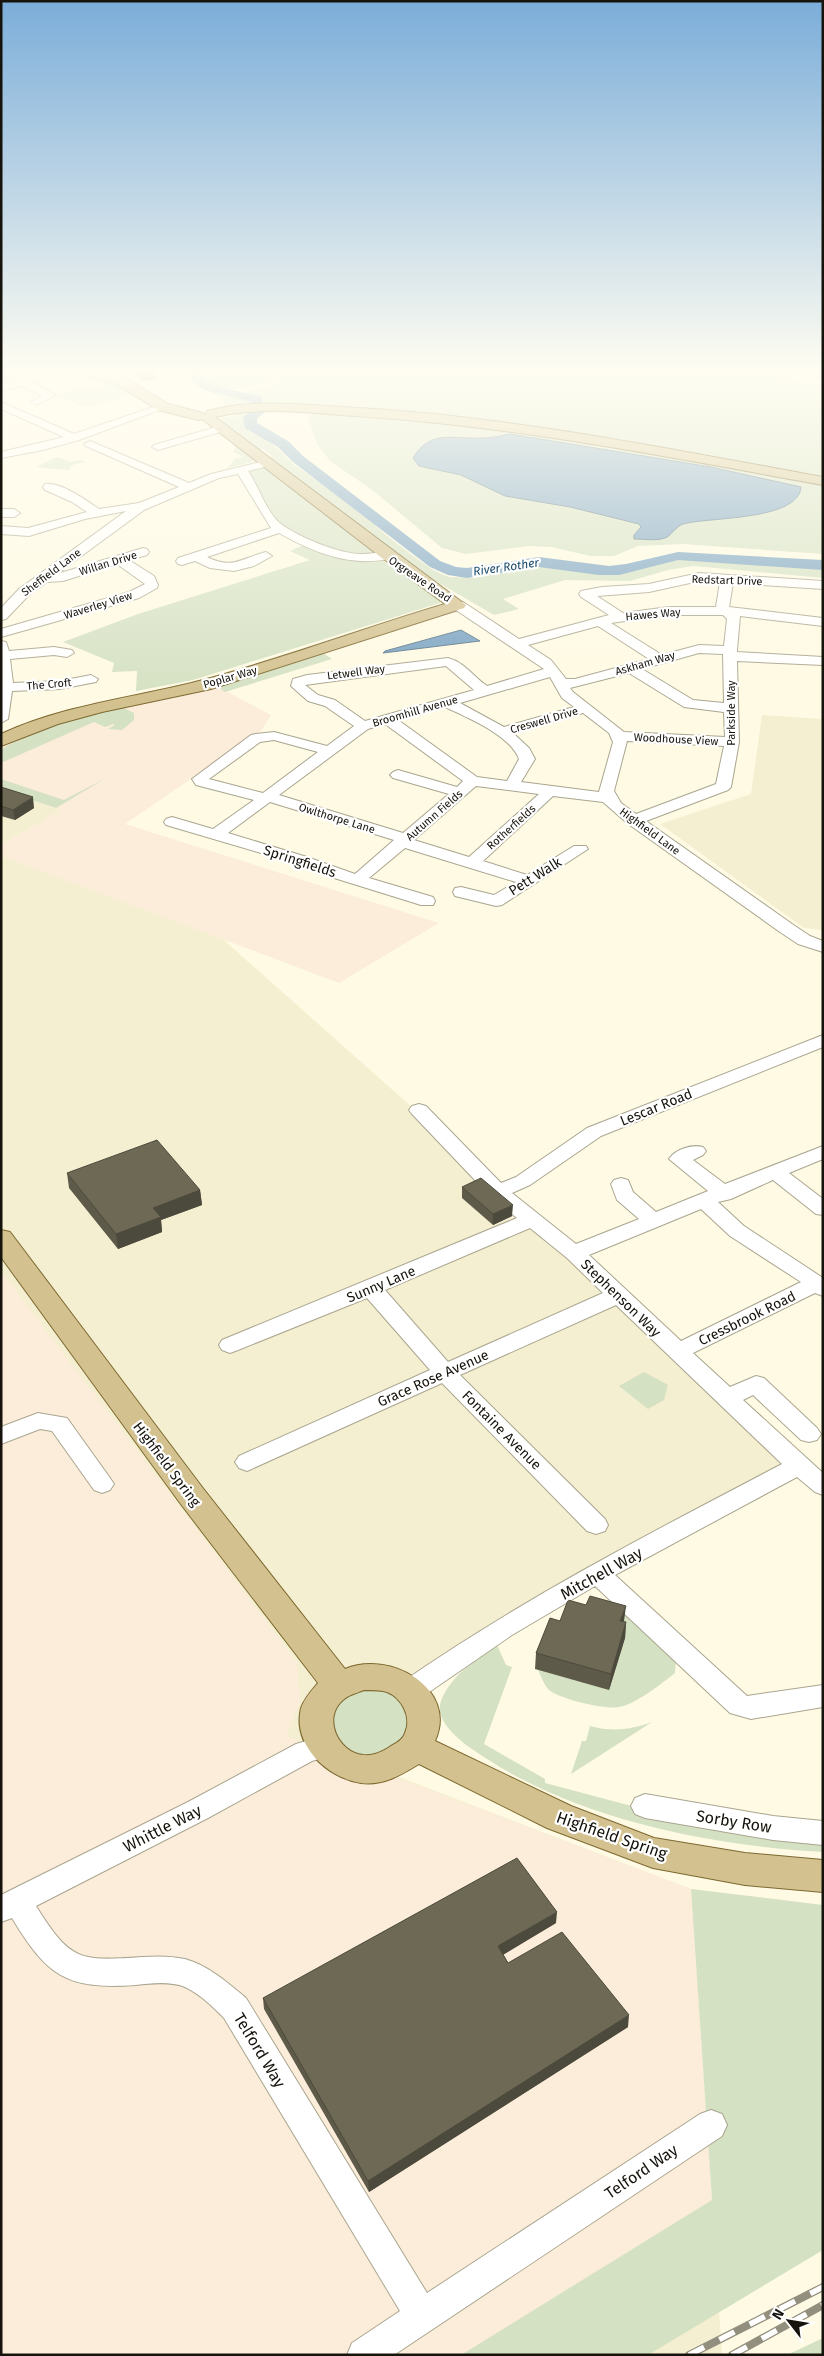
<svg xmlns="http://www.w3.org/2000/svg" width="824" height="2356" font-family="'Fira Sans',sans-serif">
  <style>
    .built { fill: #f5efd1 }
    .industrial { fill: #fcedda }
    .green { fill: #d5e1c3 }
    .water { fill: #79a2c2; stroke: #5b778b }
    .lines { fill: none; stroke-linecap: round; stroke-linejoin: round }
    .river { fill: #79a2c2; fill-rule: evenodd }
    .minor-casing { stroke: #a9a58f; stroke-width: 2 }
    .major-casing { stroke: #7d6930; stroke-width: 2 }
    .minor { fill: #fff; fill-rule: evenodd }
    .major { fill: #d3c18f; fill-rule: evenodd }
    .rail-far1-casing { stroke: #938f7f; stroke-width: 4 }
    .rail-casing { stroke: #938f7f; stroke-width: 8 }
    .rail-far1 { stroke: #fff; stroke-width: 2.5; stroke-dasharray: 7; stroke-linecap: butt }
    .rail { stroke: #fff; stroke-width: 5.5; stroke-dasharray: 17; stroke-linecap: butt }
    .wall { fill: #5e5a49 }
    .shaded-wall { fill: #4c4a3c }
    .building { fill: #6d6955; stroke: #4c4a3c }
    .labels { text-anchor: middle; stroke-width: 4.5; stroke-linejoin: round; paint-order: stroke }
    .far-street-label { font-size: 11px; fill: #15130b; stroke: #fff }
    .far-water-label { font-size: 12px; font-style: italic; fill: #184869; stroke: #fff }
    .street-label { font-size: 14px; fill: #15130b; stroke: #fff }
    .near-street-label { font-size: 16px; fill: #15130b; stroke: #fff }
  </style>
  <rect width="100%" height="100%" fill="#fffae3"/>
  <g class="built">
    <path d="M762 715 823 719V930L804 928 660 824 751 794Z"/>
    <path d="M1 790 61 810 1 845Z"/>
    <path d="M1 856 217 934 807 1458 418 1672 364 1683 305 1741 691 1889 722 2355H1Z"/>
  </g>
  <g class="industrial">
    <path d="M216 686 271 715 261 731 125 824 439 923 339 983 1 856V845L61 810 1 790V745L40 726Z"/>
    <path d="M1 1271 297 1662 300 1702 286 1736 691 1889 712 2200 461 2355H1Z"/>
  </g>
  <g class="green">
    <path d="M1 370H55L1 386Z"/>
    <path d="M73 370 109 380 133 395 84 407 56 395 87 386 94 390 105 387 90 380 83 382 61 372Z"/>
    <path d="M199 370H768L751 372 823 384V478L584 434 475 419 239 406 225 407 224 401 219 398 274 386 280 380C255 384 231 397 208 381 203 378 200 376 199 370Z"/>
    <path d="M238 409 255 410 246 418V425L270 441 294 465 348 501 386 535 416 558 433 570 449 577 475 578 551 563 589 572 620 574 666 561 687 559 823 569V578L693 566 668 570 630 581 565 580 503 599 519 609 494 615 420 572 268 457 272 456 263 449 257 450 236 431 220 421 221 417H235L233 415Z"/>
    <path d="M313 411 484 425 823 483V554L683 544 638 546 614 556H591L551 547 529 546 466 554 442 548 371 489 330 461 317 444 308 417H310Z"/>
    <path d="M237 444 254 458 255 461 227 468 235 459 243 457 233 452Z"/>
    <path d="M57 457 71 462 81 460 85 462 72 465 69 470 36 467Z"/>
    <path d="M261 467 269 468 377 553C361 563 292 537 280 523 268 510 257 486 247 470Z"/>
    <path d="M306 544 344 559 360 562 383 561 442 600 440 603 193 680 136 691 137 671 112 672 114 663 63 642 138 614 310 560 290 551Z"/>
    <path d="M323 653 332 659 225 692 216 686Z"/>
    <path d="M122 707 134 713V720L122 730 108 729 115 725 113 724 105 727 94 722 1 763V749C41 728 78 716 122 707Z"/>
    <path d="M106 778 56 808 1 790V779L64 800Z"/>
    <path d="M644 1372 668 1385 664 1400 648 1409 619 1386Z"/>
    <path d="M615 1598 676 1659 675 1673C661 1684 636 1704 619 1707 606 1710 559 1699 549 1690 543 1684 540 1673 536 1666L548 1637Z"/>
    <path d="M497 1645 506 1665 512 1667 484 1744 545 1779V1783L707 1826 823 1838V1852C704 1845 570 1818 472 1749 458 1739 434 1720 441 1701 450 1676 477 1659 497 1645Z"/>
    <path d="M371 1689C404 1694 411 1704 407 1737L389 1753 362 1757 350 1753 332 1737C330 1704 337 1694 371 1689Z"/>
    <path d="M652 1722 571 1774 582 1741H586L590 1726C612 1732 630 1730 652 1722Z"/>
    <path d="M691 1889 823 1905V2250L648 2355H461L712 2200Z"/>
    <path d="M823 2338V2355H787Z"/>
  </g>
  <g class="water">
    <path d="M510 434 711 467 801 487C799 521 707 517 683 524 675 527 671 536 665 538 657 541 643 539 634 539V535L641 527 639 524 570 507 505 496 461 475 419 466 413 458C431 428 454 440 483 438 492 438 501 436 510 434Z"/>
    <path d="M461 630 480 641 383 653 385 651Z"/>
  </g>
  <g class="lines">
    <path class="river" d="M186 370H198C207 391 242 390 261 397L266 411 257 419V423L288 441 303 456 440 561 456 567 467 568 539 557 609 566 626 564 678 552 823 560V570L678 560 619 575H599L539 567 467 578 448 575 430 567 293 462 278 447 245 428 243 417 253 410 250 402C228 393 195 397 186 370Z"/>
    <g class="minor-casing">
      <g id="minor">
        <path d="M51 370H67L31 382 56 395 36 405 31 402 42 395 20 386 1 391V385Z"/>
        <path d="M112 370H123L114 379H106L105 377Z"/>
        <path d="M1 402 74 434 159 405H167L168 407 79 440 43 450 1 458V452L64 437 1 409Z"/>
        <path d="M223 425 229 428 227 430 158 450 152 447 154 445Z"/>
        <path d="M90 441 189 483 211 474 268 460 272 461 274 463 272 465 248 471C259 487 266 512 281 524 298 537 340 554 361 554 371 555 388 548 394 555L392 558C353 568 314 553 279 533L207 557C233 570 241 558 266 552L272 556 254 566 234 571 210 568 195 561 182 565 178 564 176 561 178 558 271 528 238 474 219 478 144 510 57 574 143 548 147 549 149 552 147 555 129 560 154 576 158 585 157 588 139 598 1 637V629L129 592 145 584 117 564 63 581 47 582 29 595 6 619 1 620V608L19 589 126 511 85 519 29 536 1 534V526L28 528 87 512 72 502 45 490 43 487 45 484C59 481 88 501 99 509L139 503 179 487 86 446 84 444Z"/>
        <path d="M1 509H14L20 513 14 517H1Z"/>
        <path d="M699 573 823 581V589L733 583 729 607 823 618V626L740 616 737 650V652L823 657V665L737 661 739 742 731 787 728 790 646 821 792 924 810 936 823 941V952L798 944 780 932 627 823 603 802 553 796 483 861 527 875 574 846H586L588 849 502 905 496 906 455 896 453 892 455 888 461 887 494 895 516 882 405 848 369 878 433 897 435 901 433 905H421L331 877 295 863 166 825 164 822 166 819 172 817 213 829 254 800 196 785 192 779 251 735 256 734 274 732 327 746 354 726 325 706 308 701 291 686 293 679 307 675 448 658C464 662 474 677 487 686L544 669 453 608 451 605 453 602H463L519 639 609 615 581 597 579 594 581 591 602 587 649 584ZM699 581 720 582 716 607H669L623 613 597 596 649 592ZM669 615H723L727 619 724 646 699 645 662 655 611 623ZM598 626 649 659 575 679H566L551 660 528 645ZM699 653 723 654 724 703 693 700 642 669ZM446 666 474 690 365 721 335 700 318 695 305 685ZM629 673 684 707 724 712 725 737 624 732 573 692 570 688ZM550 677 562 698 574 707 504 727 460 703ZM445 707C468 718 510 735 519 759L507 781 477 777 398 720ZM583 713 609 733 613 742 599 792 521 782 535 759 529 748 513 733ZM385 724 463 781 457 787 398 770 393 772 390 775 393 778 449 794 403 833 279 795 368 729ZM274 740 318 752 263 793 209 779 260 742ZM627 741 724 746 716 784 636 814 621 803 614 791ZM476 786 539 794 469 857 414 840ZM270 802 394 840 355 874 307 857 228 833Z"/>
        <path d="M1 641 6 642 9 651 54 647 72 650 74 653 67 657 54 655 10 659 13 683 60 681 91 675 98 679 96 682 60 689 12 691 8 719 1 723Z"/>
        <path d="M823 1035V1047L601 1136 530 1185 512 1193 576 1244 639 1219 617 1200 611 1184 614 1180 621 1178 628 1180 633 1192 656 1212 708 1191 669 1159C675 1149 692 1144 703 1147L706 1151 703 1155 693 1160 725 1184 823 1146V1159L789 1173 823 1199V1215L816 1214 773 1180 731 1199 718 1202 744 1226 823 1278V1296L815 1293 693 1353 730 1387 756 1376 764 1378 817 1428 821 1434 817 1440 809 1442 801 1440 753 1395 743 1400 823 1473V1495L815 1492 797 1477 615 1575 747 1696 823 1685V1707L751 1719 730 1713 595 1586 512 1635 419 1699 410 1702 401 1699 397 1691 401 1683C522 1599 652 1532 782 1464L616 1305 460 1375 605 1519 608 1525 605 1531 596 1534 587 1531 442 1383 247 1471 239 1468 235 1462 239 1456 430 1370 367 1298 238 1350 230 1353 222 1350 219 1345 222 1340 517 1218 491 1197 412 1114 409 1110 412 1106 419 1104 426 1106 501 1183 516 1177 587 1128ZM701 1209 730 1236 801 1282 681 1341 589 1255ZM530 1228 567 1258 603 1293 448 1362 385 1290Z"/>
        <path d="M38 1413 67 1418 110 1478 114 1484 110 1490 102 1493 94 1490 52 1431 40 1429 1 1444V1427Z"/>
        <path d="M323 1736 332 1739 336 1747 332 1755 312 1761 208 1818 36 1906C71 1962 79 1961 143 1957 157 1956 171 1956 185 1959 209 1966 227 1982 246 1998L427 2293 700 2114 711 2110 722 2114 727 2125 722 2136 394 2355H347L352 2343 400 2311 224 2018C213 2007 200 1994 185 1987 171 1981 151 1983 136 1985 66 1990 47 1976 12 1918L1 1922V1895L188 1802 296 1744Z"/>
        <path d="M645 1794 773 1816 823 1821V1845L773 1840 645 1818 635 1814 631 1806 635 1798Z"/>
      </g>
    </g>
    <g class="major-casing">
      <g id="major">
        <path d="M76 370H97L126 378 168 404 203 413 205 416 207 411C257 398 307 405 358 408 514 417 669 449 823 477V485C668 457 513 426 355 416 309 413 260 406 215 417L466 605 464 608 211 689 102 712 58 724 1 746V734C66 704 135 698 203 680 285 658 364 628 445 604L382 558 202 419 198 420 158 410 116 384 78 373Z"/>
        <path d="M1 1230 10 1232 202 1487 345 1669C389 1650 459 1688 435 1741L571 1806 654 1838 745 1853 823 1860V1892L745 1885 653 1868 547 1828 419 1764C401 1775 383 1786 361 1783 327 1778 292 1745 301 1708 304 1699 312 1690 318 1683L180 1503 1 1257ZM364 1690C371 1690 380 1690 387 1692 402 1698 412 1717 405 1733 403 1739 397 1743 391 1746 382 1752 374 1756 363 1755 338 1752 322 1718 343 1700 348 1695 357 1693 364 1690Z"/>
      </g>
    </g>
    <use href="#minor" class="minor"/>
    <use href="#major" class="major"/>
    <g class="rail-far1-casing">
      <path id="rail-far1" d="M783 370 823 378"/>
    </g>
    <g class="rail-casing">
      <g id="rail">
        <path d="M689 2355 823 2287"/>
        <path d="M732 2355 823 2305"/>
      </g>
    </g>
    <use href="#rail-far1" class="rail-far1"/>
    <use href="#rail" class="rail"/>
  </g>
  <g class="wall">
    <path d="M130 370H152L156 379 143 381Z"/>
    <path d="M1 787 34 808 15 820 1 816Z"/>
    <path d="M67 1173 200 1190 202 1205 161 1220 162 1232 118 1249 69 1188Z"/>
    <path d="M462 1187 512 1216 493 1225 462 1198Z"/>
    <path d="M560 1621 626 1622 625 1638 609 1690 535 1669 536 1653Z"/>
    <path d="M556 1923 503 1954 508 1963 628 2027 369 2192 264 2009 263 1998Z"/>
  </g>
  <g class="shaded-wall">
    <path d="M156 374V379L143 381V376Z"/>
    <path d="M33 797 34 808 15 820 13 810Z"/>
    <path d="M200 1190 202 1205 161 1220 162 1232 118 1249 116 1234 153 1208Z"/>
    <path d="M513 1205 512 1216 493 1225V1214Z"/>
    <path d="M626 1606 624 1621H620Z"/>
    <path d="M626 1622 625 1638 609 1690 611 1674Z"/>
    <path d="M557 1912 556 1923 498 1958V1946Z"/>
    <path d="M629 2015 628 2027 369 2192 368 2181Z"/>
  </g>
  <g class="building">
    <path d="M136 370H152L156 374 143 376Z"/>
    <path d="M1 787 33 797 13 810 1 806Z"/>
    <path d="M157 1140 200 1190 153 1208 161 1217 116 1234 67 1173Z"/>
    <path d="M481 1178 513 1205 493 1214 462 1187Z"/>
    <path d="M590 1596 626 1606 620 1621 626 1622 611 1674 536 1653 550 1618 560 1621 568 1600 586 1605Z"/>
    <path d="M517 1858 557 1912 498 1946 508 1963 562 1932 629 2015 368 2181 263 1998Z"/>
  </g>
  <linearGradient id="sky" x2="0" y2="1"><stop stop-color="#7badd9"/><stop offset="0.53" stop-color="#fffdf2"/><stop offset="1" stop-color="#fffdf2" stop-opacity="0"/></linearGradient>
  <rect width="824" height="700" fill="url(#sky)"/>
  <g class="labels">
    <g class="far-street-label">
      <text transform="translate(108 563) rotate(-17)" y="4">Willan Drive</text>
      <text transform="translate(51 572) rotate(-37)" y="4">Sheffield Lane</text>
      <text transform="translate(420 579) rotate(34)" y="4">Orgreave Road</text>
      <text transform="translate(727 580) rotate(2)" y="4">Redstart Drive</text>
      <text transform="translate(98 605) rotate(-17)" y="4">Waverley View</text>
      <text transform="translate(653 614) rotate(-5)" y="4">Hawes Way</text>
      <text transform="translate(645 663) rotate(-16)" y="4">Askham Way</text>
      <text transform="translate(356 672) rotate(-7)" y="4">Letwell Way</text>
      <text transform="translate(230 677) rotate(-16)" y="4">Poplar Way</text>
      <text transform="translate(49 684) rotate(-5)" y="4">The Croft</text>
      <text transform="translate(415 711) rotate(-16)" y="4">Broomhill Avenue</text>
      <text transform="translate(731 713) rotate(-90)" y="4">Parkside Way</text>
      <text transform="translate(544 720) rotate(-16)" y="4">Creswell Drive</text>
      <text transform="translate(676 739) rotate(3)" y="4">Woodhouse View</text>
      <text transform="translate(434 815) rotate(-41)" y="4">Autumn Fields</text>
      <text transform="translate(337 818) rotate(17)" y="4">Owlthorpe Lane</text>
      <text transform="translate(511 827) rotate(-42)" y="4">Rotherfields</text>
      <text transform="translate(650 831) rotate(36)" y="4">Highfield Lane</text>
    </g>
    <g class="far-water-label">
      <text transform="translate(506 567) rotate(-8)" y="4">River Rother</text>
    </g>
    <g class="street-label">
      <text transform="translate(300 861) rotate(18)" y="5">Springfields</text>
      <text transform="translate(535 876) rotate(-32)" y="5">Pett Walk</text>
      <text transform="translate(656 1107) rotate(-22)" y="5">Lescar Road</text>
      <text transform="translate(381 1284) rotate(-23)" y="5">Sunny Lane</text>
      <text transform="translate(621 1298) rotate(44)" y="5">Stephenson Way</text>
      <text transform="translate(747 1318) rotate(-26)" y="5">Cressbrook Road</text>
      <text transform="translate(433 1378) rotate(-24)" y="5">Grace Rose Avenue</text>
      <text transform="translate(502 1430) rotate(45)" y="5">Fontaine Avenue</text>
      <text transform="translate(167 1464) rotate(53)" y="5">Highfield Spring</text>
    </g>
    <g class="near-street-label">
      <text transform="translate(601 1573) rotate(-29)" y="6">Mitchell Way</text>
      <text transform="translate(734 1821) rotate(9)" y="6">Sorby Row</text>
      <text transform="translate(162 1828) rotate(-27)" y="6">Whittle Way</text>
      <text transform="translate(612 1835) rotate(19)" y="6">Highfield Spring</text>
      <text transform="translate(260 2050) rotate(59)" y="6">Telford Way</text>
      <text transform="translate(641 2171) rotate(-34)" y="6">Telford Way</text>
    </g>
  </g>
  <rect width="824" height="2356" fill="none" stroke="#15130b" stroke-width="5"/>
  <g transform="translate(789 2321) rotate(301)" stroke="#ffffff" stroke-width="4" paint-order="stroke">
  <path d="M0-4L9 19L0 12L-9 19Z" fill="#15130b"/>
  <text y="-8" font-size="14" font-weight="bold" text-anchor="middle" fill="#15130b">N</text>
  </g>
</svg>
